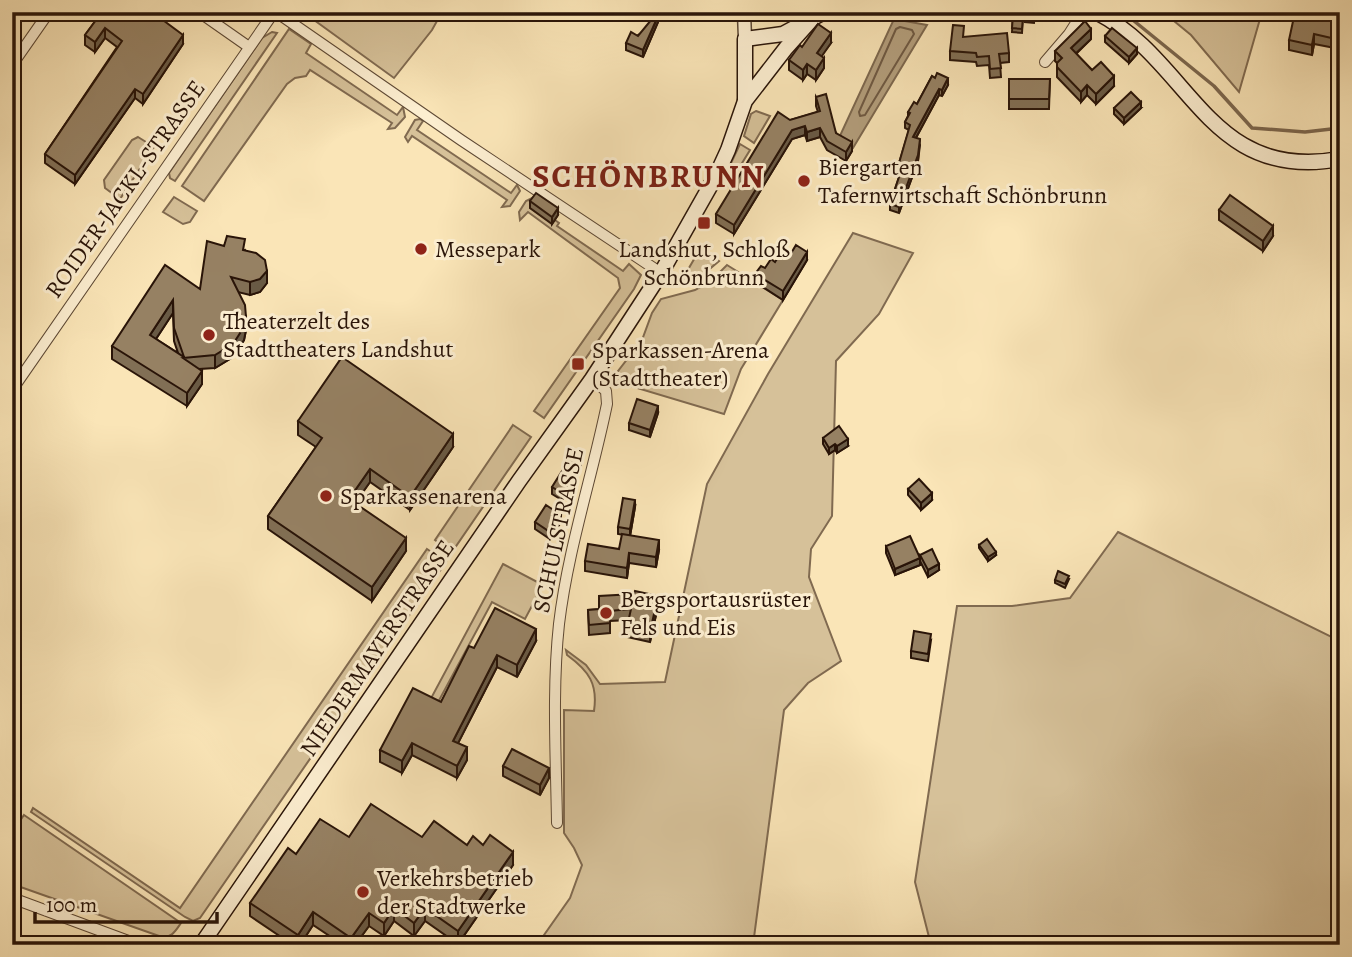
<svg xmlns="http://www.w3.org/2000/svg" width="1352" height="957" font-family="Alegreya,serif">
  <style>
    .green { fill: #d6c199; stroke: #806a50; stroke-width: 2 }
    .water { fill: #b39e7c; stroke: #7c674e; stroke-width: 2 }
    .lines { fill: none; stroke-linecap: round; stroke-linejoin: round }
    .shore { stroke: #6e5942; stroke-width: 2 }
    .stream { stroke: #7c674e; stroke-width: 3.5 }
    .minor-casing { stroke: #5d4834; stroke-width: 12 }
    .tertiary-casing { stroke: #5d4834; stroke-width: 15 }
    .secondary-casing { stroke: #291408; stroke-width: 17 }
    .minor { stroke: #fceed0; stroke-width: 10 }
    .tertiary { stroke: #fceed0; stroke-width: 12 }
    .secondary { stroke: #fceed0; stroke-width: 14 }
    .wall { fill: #816f55; stroke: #291408; stroke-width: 2; fill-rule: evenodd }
    .shaded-wall { fill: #695a45; stroke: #291408; stroke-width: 2 }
    .building { fill: #968163; stroke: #291408; stroke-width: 2; fill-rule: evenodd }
    .poi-dot { fill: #8f2418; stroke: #fceed0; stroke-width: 2.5 }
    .labels { text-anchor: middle; stroke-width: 6; stroke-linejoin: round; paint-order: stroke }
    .poi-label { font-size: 24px; fill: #291408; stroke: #fceed0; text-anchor: start }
    .street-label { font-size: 24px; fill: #291408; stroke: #fceed0 }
    .district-label { font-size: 32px; font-weight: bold; letter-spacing: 2px; fill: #7a1f14; stroke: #fceed0 }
  </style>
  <rect width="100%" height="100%" fill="#fae5b7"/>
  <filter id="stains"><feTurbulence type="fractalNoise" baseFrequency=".00286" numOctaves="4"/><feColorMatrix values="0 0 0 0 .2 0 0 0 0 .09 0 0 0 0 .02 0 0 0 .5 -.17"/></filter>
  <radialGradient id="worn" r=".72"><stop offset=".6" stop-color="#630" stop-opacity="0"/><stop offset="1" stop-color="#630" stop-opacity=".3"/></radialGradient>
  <g class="green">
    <path d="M303 12H442L432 30 394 78Z"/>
    <path d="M1163 12H1262L1239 92 1191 35Z"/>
    <path d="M289 29 311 44 306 53 397 115 403 107 405 117 395 128 388 129 392 123 310 70 306 76 295 78 287 84 204 201 182 186Z"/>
    <path d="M272 32 277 33 175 181 170 178 169 173 262 38Z"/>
    <path d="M756 111 770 116 754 143 744 136 751 114Z"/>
    <path d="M420 119 423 121 417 130 511 193 517 185 520 191 510 206 502 207 507 200 412 136 408 142 405 137 415 120Z"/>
    <path d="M138 137 154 147 120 199 105 188 104 180 132 140Z"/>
    <path d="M740 144 750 150 728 186 722 182Z"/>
    <path d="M174 197 197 211 190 222 183 224 163 212Z"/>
    <path d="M532 198 530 208 552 223 555 220 559 223 557 226 623 271 629 264 641 275 634 289 544 418 534 411 620 288 618 278 528 212 520 220 519 212 526 201Z"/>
    <path d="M853 233 913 253 879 314 836 361 832 516 811 549 809 577 841 661 808 683 784 710 753 945H537L570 898 582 865 574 848 564 833V710L594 711C598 684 589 671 567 655L566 650 586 665 600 684 665 682 707 484 768 374Z"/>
    <path d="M700 249 719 261 700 277 686 280 684 277 686 273Z"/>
    <path d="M727 265 783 300 741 369 724 414 617 382 615 375 642 340 652 313 661 299 695 290 711 281Z"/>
    <path d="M513 425 531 437 452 552 435 540Z"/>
    <path d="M1118 532 1340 641V945H931L915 882 957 606H1012L1070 598Z"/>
    <path d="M427 549 446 562 200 918 193 921 185 917 31 812 33 808 180 908Z"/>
    <path d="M503 564 543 585 525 619 492 602 436 706 429 702Z"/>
    <path d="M24 815 181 923C175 932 171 939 159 936L12 884V832Z"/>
  </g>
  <path class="water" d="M894 19 927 25 853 148 838 140Z"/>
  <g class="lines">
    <path class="shore" d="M900 27 912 30 914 34 865 115 860 116 859 112 896 29Z"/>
    <path class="stream" d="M1123 12 1214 86 1252 128 1305 132 1340 128"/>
    <g class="minor-casing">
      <g id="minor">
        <path d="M199 12 249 47"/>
        <path d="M276 12 461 140 661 273"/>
        <path d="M1045 62 1069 34 1083 12"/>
        <path d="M12 65 49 12"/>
        <path d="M12 390 274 12"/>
        <path d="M557 823C556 757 552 689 559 624 568 549 592 477 607 404L606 391 592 379"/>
        <path d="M12 898 139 945"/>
      </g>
    </g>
    <g class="tertiary-casing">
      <path id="tertiary" d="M744 12 745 39"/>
    </g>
    <g class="secondary-casing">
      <g id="secondary">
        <path d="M1096 12C1192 61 1207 183 1340 159"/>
        <path d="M745 99V39L783 34 824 12"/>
        <path d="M201 945 519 481 592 379 661 273 717 174 728 150 745 101 786 48 811 20"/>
      </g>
    </g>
    <use href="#minor" class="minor"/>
    <use href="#tertiary" class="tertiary"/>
    <use href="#secondary" class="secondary"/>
  </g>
  <g class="wall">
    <path d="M102 12 183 44 143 104 135 98 75 184 45 163V154L117 47 105 38 95 52 85 45V35Z"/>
    <path d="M1025 12H1035L1034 23 1025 22Z"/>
    <path d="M1334 12V15L1340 16V49L1314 44 1312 55 1289 50V40L1319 17Z"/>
    <path d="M1013 15 1023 16 1022 33 1012 32Z"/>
    <path d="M658 22 643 57 626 50V43Z"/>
    <path d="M1105 36 1137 54 1129 63 1105 42Z"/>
    <path d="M964 37 1009 53V62L1000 63 1001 77 990 78 989 65 977 66 976 62 950 60V51Z"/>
    <path d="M1091 39 1076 54 1092 70 1114 86 1096 104 1087 95 1081 102 1057 77V63L1055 61V51Z"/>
    <path d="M831 43 821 56 824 68 816 80 807 74 803 80 789 70V60L802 47Z"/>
    <path d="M932 76 948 85 942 96 939 95 916 138 920 145 918 161 899 213 890 210V204L899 177 897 176V170L909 130 905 128V122L908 116V112L917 104Z"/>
    <path d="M1009 79H1050L1049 109H1009Z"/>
    <path d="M816 97 836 133 852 151 846 161 827 150 820 137 807 141 805 135 792 139 734 234 716 223V214L790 120 818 112 816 106Z"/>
    <path d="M1114 108H1141L1124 124 1114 114Z"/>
    <path d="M530 201 558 215 552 224 530 208Z"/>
    <path d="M1219 210 1273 236 1263 251 1219 220Z"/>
    <path d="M245 250 267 283 260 292 250 295 238 292 246 330 244 340 233 357 215 368 200 369 202 384 187 406 112 359V346L200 289ZM173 313 174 341 178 353 156 339Z"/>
    <path d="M790 255 807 260 783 300 755 282V274L775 262Z"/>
    <path d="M658 413 650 437 629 430V423Z"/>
    <path d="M298 421 453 447 410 510 370 482 355 503 406 551 372 601 268 529V516L316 447 298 435Z"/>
    <path d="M823 438 848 446 837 453 835 450 829 454 823 444Z"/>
    <path d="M581 467 562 500 552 494V487Z"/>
    <path d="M908 489 932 500 921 510 908 495Z"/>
    <path d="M635 507 630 536 618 534V527Z"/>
    <path d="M535 522H561L550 539 535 529Z"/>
    <path d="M979 545 996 555 988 561 979 548Z"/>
    <path d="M886 546 920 565 895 575 886 553Z"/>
    <path d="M619 549 659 550 656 567 629 563 627 578 585 571V561Z"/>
    <path d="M920 555 939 570 928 577 920 561Z"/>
    <path d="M1069 579 1065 588 1055 583V580Z"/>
    <path d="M658 606 650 642 627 637V627L629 620 610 621V633L589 635 588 610Z"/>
    <path d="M931 640 928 661 911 658V651Z"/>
    <path d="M536 641 517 677 497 667 458 743 467 760 457 778 412 755 402 773 380 762V750L441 702 474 648Z"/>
    <path d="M503 766 549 778 540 795 503 776Z"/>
    <path d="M422 837 467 845H483L513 865 458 944 425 921 414 936 394 921 384 936 369 926 355 945H343L313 925 300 945H293L250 916V903L296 854Z"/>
  </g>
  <g class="shaded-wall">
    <path d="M658 16V22L643 57V50Z"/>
    <path d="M105 28V38L95 52V42Z"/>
    <path d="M1091 29V39L1071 58V48Z"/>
    <path d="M831 33V43L817 63V53Z"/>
    <path d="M1314 34V44L1312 55V45Z"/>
    <path d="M183 35V44L143 104V94Z"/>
    <path d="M1137 48V54L1129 63V57Z"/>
    <path d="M824 58V68L816 80V70Z"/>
    <path d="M807 64V74L803 80V70Z"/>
    <path d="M1114 76V86L1096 104V94Z"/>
    <path d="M948 78V85L942 96V90Z"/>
    <path d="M1087 85V95L1081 102V92Z"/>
    <path d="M135 89V98L75 184V175Z"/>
    <path d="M939 89V95L913 143V137Z"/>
    <path d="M1141 102V108L1124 124V118Z"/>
    <path d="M805 126V135L792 139 734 234V225L792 130Z"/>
    <path d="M820 128V137L807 141V132Z"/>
    <path d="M920 139 918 161 899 213V207Z"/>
    <path d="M852 142V151L846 161V152Z"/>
    <path d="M558 208V215L552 224V217Z"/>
    <path d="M1273 226V236L1263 251V241Z"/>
    <path d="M807 252V260L783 300V291Z"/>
    <path d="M267 271V283L260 292 250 295V282Z"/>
    <path d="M173 300V313L150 348V335Z"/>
    <path d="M246 317V330L244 340 233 357 215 368V355Z"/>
    <path d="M202 371V384L187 406V393Z"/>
    <path d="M658 406V413L650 437V430Z"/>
    <path d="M453 434V447L410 510V497Z"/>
    <path d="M848 439V446L837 453V446Z"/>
    <path d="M835 444V450L829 454V448Z"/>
    <path d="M581 460V467L562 500V493Z"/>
    <path d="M370 469V482L349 512V499Z"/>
    <path d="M932 493V500L921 510V503Z"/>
    <path d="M635 500V507L630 536V529Z"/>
    <path d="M561 515V522L550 539V532Z"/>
    <path d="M406 538V551L372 601V587Z"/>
    <path d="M659 540V550L656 567V557Z"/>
    <path d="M996 552V555L988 561V557Z"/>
    <path d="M629 553V563L627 578V568Z"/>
    <path d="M920 558V565L895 575V569Z"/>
    <path d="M939 564V570L928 577V570Z"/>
    <path d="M658 596V606L650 642V632Z"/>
    <path d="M536 629V641L517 677V665Z"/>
    <path d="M497 655V667L453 753V741Z"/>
    <path d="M412 743V755L402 773V761Z"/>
    <path d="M467 747V760L457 778V766Z"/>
    <path d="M549 768V778L540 795V785Z"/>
    <path d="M513 852V865L458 944V931Z"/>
    <path d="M394 908V921L384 936V923Z"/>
    <path d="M425 908V921L414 936V923Z"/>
    <path d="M313 912V925L300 945H298V935Z"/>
    <path d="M369 913V926L355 945H351V938Z"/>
  </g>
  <g class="building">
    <path d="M102 12H152L183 35 143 94 135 89 75 175 45 154 122 41 105 28 95 42 85 35Z"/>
    <path d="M1025 12H1035L1034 20 1025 19Z"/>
    <path d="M1295 12 1319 17 1320 12H1334L1333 14 1340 16V40L1314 34 1312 45 1289 40Z"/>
    <path d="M656 14 658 16 643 50 626 43 631 32 638 36Z"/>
    <path d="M1013 15 1023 16 1022 29 1012 28Z"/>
    <path d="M1085 21 1091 29 1071 48 1092 70 1101 62 1114 76 1096 94 1087 85 1081 92 1057 67V63L1062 58 1055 51Z"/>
    <path d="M818 24 831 33 817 53 824 58 816 70 807 64 803 70 789 60 800 45 802 47Z"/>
    <path d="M953 25 964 26 963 37 1007 33 1009 53 999 54 1001 68 990 69 989 56 977 57 976 53 950 51Z"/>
    <path d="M1112 28 1137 48 1129 57 1105 36Z"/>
    <path d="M937 73 948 78 942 90 939 89 913 137 920 139 918 155 899 207 890 204 901 171 897 170 910 125 905 122 910 113 908 112 914 102 917 104 932 76 935 78Z"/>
    <path d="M1009 79H1050L1049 99H1009Z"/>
    <path d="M1131 92 1141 102 1124 118 1114 108Z"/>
    <path d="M826 94 836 133 852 142 846 152 827 141 820 128 807 132 805 126 792 130 734 225 716 214 778 112 790 120 820 111 816 97Z"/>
    <path d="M536 193 558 208 552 217 530 201Z"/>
    <path d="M1230 195 1273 226 1263 241 1219 210Z"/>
    <path d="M227 236 245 239 243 250 256 253 265 260 267 271 260 279 250 282 231 277 245 305 246 317 244 327 233 344 215 355 183 358 202 371 187 393 112 346 165 265 200 289 207 241 224 246ZM173 300 174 328 184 357 150 335Z"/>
    <path d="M796 245 807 252 783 291 755 274 761 266 765 268 771 259 775 262 782 251 790 255Z"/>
    <path d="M342 357 453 434 410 497 370 469 349 499 406 538 372 587 268 516 322 438 298 421Z"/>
    <path d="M637 399 658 406 650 430 629 423Z"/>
    <path d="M839 426 848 439 837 446 835 444 829 448 823 438Z"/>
    <path d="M572 455 581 460 562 493 552 487Z"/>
    <path d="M919 479 932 493 921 503 908 489Z"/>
    <path d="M623 498 635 500 630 529 618 527Z"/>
    <path d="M546 505 561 515 550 532 535 522Z"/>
    <path d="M622 534 659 540 656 557 629 553 627 568 585 561 588 544 619 549Z"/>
    <path d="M910 536 920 558 895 569 886 546Z"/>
    <path d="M987 539 996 552 988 557 979 545Z"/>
    <path d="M932 549 939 564 928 570 920 555Z"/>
    <path d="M1058 571 1069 576 1065 584 1055 580Z"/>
    <path d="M635 591 658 596 650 632 627 627 631 609 609 611 610 623 589 625 588 610 599 609V596L634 594Z"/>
    <path d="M495 608 536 629 517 665 497 655 453 741 467 747 457 766 412 743 402 761 380 750 413 688 441 702 469 646 474 648Z"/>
    <path d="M914 631 931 634 928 654 911 651Z"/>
    <path d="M512 749 549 768 540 785 503 766Z"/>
    <path d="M371 804 422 837 434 821 467 845 473 836 483 845 490 835 513 852 458 931 425 908 414 923 394 908 384 923 369 913 351 938 313 912 298 935 250 903 288 848 296 854 320 819 349 837Z"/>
  </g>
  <g class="poi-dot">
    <circle cx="804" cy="181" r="7"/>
    <rect x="697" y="216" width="14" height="14" rx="3.5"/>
    <circle cx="421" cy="249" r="7"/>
    <circle cx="209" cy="335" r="7"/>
    <rect x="571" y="357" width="14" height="14" rx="3.5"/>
    <circle cx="326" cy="496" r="7"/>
    <circle cx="606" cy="613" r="7"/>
    <circle cx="363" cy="892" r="7"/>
  </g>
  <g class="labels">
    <g class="poi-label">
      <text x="818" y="175">Biergarten<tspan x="818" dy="28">Tafernwirtschaft Schönbrunn</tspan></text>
      <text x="435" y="257">Messepark</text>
      <text x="704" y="257" text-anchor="middle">Landshut, Schloß<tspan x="704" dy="28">Schönbrunn</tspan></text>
      <text x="223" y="329">Theaterzelt des<tspan x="223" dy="28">Stadttheaters Landshut</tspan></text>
      <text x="592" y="358">Sparkassen-Arena<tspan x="592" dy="28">(Stadttheater)</tspan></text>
      <text x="340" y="504">Sparkassenarena</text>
      <text x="620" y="607">Bergsportausrüster<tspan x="620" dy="28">Fels und Eis</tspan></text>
      <text x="377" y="886">Verkehrsbetrieb<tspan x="377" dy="28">der Stadtwerke</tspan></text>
    </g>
    <g class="street-label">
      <text transform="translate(125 189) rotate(-55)" y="8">ROIDER-JACKL-STRASSE</text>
      <text transform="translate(558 530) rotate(-78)" y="8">SCHULSTRASSE</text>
      <text transform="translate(377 648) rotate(-56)" y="8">NIEDERMAYERSTRASSE</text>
    </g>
    <g class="district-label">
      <text x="649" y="187">SCHÖNBRUNN</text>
    </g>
  </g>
  <rect width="1352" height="957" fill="none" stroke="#fae5b7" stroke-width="42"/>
  <rect x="14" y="14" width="1324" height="929" fill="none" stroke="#291408" stroke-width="3.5"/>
  <rect x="21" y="21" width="1310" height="915" fill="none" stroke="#291408" stroke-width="2"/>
  <path d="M35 912v10h182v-10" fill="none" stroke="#291408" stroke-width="3.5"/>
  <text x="46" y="912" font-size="21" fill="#291408" stroke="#fceed0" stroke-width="5" paint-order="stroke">100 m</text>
  <rect width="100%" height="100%" filter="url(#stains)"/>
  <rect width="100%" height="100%" fill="url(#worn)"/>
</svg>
